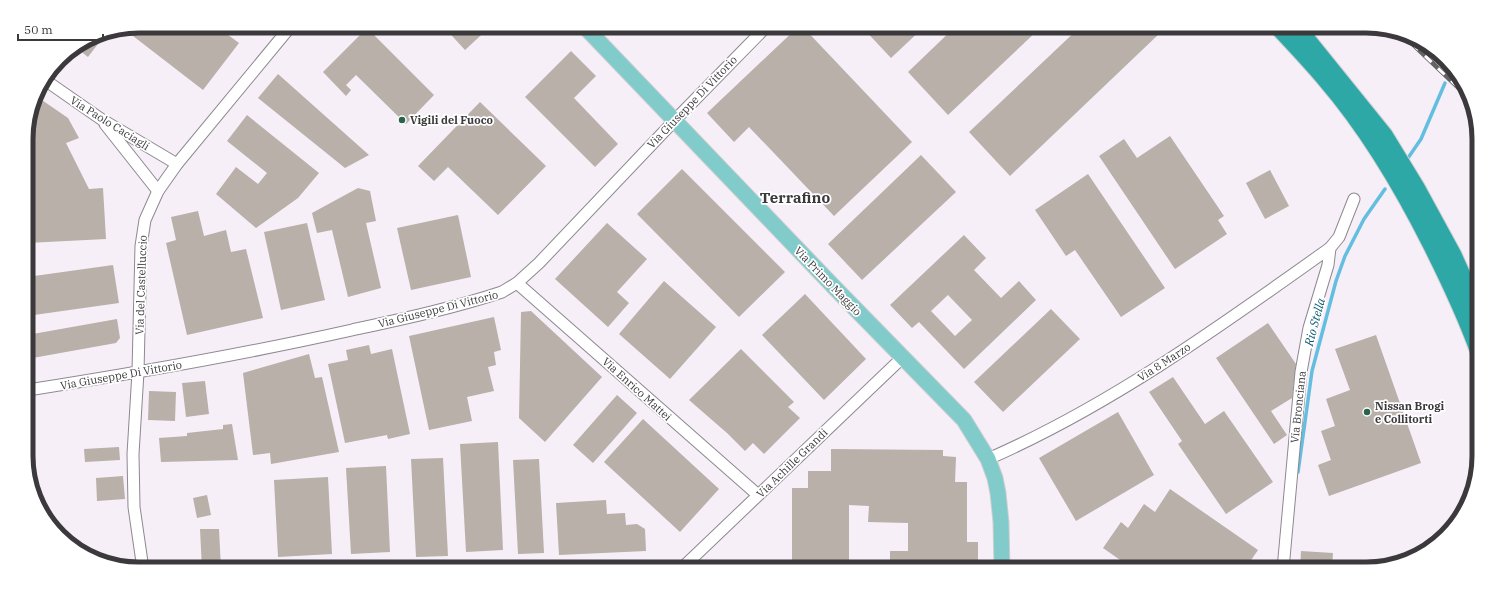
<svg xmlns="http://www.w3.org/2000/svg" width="1505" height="595" font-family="'IBM Plex Serif',serif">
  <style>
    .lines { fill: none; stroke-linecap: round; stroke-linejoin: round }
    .stream { stroke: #63bedf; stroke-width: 3.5 }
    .building { fill: #b8b0a9; fill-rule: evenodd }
    .minor-casing { stroke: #8e8890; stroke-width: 13 }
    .major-casing { stroke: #d0cfd0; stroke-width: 17 }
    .highway-casing { stroke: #d0cfd0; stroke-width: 19 }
    .minor { stroke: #fff; stroke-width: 11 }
    .major { stroke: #81cbca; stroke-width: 15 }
    .highway { stroke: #2da8a7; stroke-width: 17 }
    .rail-casing { stroke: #656266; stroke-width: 4.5 }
    .rail { stroke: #fff; stroke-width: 3; stroke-dasharray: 9; stroke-linecap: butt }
    .poi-dot { fill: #2a634b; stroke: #fff; stroke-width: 1.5 }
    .labels { text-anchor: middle; stroke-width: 3.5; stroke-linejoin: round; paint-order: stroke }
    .street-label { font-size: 11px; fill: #3b393c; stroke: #fff }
    .poi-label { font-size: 11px; font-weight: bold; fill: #3b393c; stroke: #fff; text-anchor: start }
    .water-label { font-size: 12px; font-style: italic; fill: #06566d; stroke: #fff }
    .district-label { font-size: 15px; font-weight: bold; fill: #3b393c; stroke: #fff }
    .rim { fill: none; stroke: #3b393c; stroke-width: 5 }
  </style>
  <rect width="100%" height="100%" fill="#f6eff8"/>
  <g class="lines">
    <g class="stream">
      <path d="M1408 158 1421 139 1445 83"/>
      <path d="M1298 472 1312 371 1336 281 1345 256 1364 219 1385 189"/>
    </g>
  </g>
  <g class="building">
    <path d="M139 26H216L239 43 203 90 124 29Z"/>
    <path d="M443 26H491L465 50Z"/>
    <path d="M799 26H802L912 142 834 216 749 127 734 142 707 113Z"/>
    <path d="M861 26H925L891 58Z"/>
    <path d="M956 26H1034L1038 30 948 115 908 72Z"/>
    <path d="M1081 26H1153L1160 33 1010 176 969 132Z"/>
    <path d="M367 28 434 95 406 124 356 75 346 85 351 90 346 96 323 72Z"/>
    <path d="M107 32 88 57 75 47 96 35Z"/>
    <path d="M571 51 596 76 574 98 618 144 595 167 525 97Z"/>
    <path d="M278 74 369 155 345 168 258 98Z"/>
    <path d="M36 96 68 118 79 138 66 143 89 189 103 188 106 239 27 243 26 131Z"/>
    <path d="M480 102 546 166 498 215 448 167 434 181 418 166Z"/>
    <path d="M247 115 319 173 298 198 256 228 216 194 236 167 258 184 267 173 227 141Z"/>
    <path d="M1170 136 1224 216 1218 220 1227 234 1175 269 1099 156 1124 139 1137 158Z"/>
    <path d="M921 155 956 192 862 280 828 244Z"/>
    <path d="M682 169 785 272 739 317 637 214Z"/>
    <path d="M1270 170 1289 206 1265 219 1246 183Z"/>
    <path d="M1088 174 1165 288 1121 317 1075 250 1066 256 1035 210Z"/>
    <path d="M358 188 370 191 376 221 366 223 381 288 348 297 332 230 317 233 312 213Z"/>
    <path d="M198 211 204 236 226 230 231 252 246 249 263 318 187 335 166 243 176 240 171 217Z"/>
    <path d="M458 215 471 277 411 290 397 228Z"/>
    <path d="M307 223 325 300 281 310 264 232Z"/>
    <path d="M607 223 647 259 617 292 629 303 608 327 555 279Z"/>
    <path d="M964 235 986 258 974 270 1001 298 1019 281 1036 300 964 369 919 322 912 328 890 305ZM948 295 972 320 955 336 931 311Z"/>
    <path d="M113 265 119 303 27 316V277Z"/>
    <path d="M664 281 716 327 670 379 619 334Z"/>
    <path d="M805 294 866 359 824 400 762 335Z"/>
    <path d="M1051 309 1080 339 1003 412 974 382Z"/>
    <path d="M531 311 602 377 545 442 519 418 521 312Z"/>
    <path d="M494 317 501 350 494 352 496 365 488 367 494 391 467 397 472 421 429 430 409 336Z"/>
    <path d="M117 319 120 338 116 343 27 359V335Z"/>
    <path d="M1268 323 1296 364 1292 398 1271 411 1287 435 1274 444 1216 358Z"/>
    <path d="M1376 335 1421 463 1329 496 1318 465 1331 460 1321 431 1335 426 1326 399 1350 390 1335 349Z"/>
    <path d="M369 345 371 354 392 349 410 434 388 439 387 435 345 443 328 364 348 360 346 350Z"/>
    <path d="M741 349 794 402 788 407 800 418 764 454 753 443 745 451 727 433 689 400Z"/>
    <path d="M309 354 315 378 322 377 339 452 271 464 270 453 253 455 243 373Z"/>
    <path d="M1173 377 1205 424 1224 411 1273 482 1226 514 1178 444 1182 441 1149 392Z"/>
    <path d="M205 381 209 414 186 417 182 383Z"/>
    <path d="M149 391 176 392 175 421 148 420Z"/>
    <path d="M617 395 637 413 593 463 573 445Z"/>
    <path d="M1118 412 1154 475 1076 521 1039 458Z"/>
    <path d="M643 419 719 489 680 532 604 462Z"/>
    <path d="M232 424 238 460 161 462 159 438 187 436V433L223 429V425Z"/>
    <path d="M498 442 503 550 466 552 460 444Z"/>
    <path d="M119 447 120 460 85 462 84 449Z"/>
    <path d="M831 449 943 450V456L956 457 955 482H967V542H978V569H890V551H908V523L868 522 869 506 849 505V569H792V488H808V471H831Z"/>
    <path d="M443 458 448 556 416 557 411 459Z"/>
    <path d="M539 459 544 553 518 554 513 460Z"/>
    <path d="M386 466 390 552 351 554 346 468Z"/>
    <path d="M123 476 125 499 97 501 96 478Z"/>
    <path d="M328 477 332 554 278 557 274 480Z"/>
    <path d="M1170 489 1258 550 1245 569H1133L1103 548 1121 522 1128 528 1144 504 1155 512Z"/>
    <path d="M207 495 211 515 197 518 193 498Z"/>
    <path d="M606 500 607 514 625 513 626 525 637 524 645 529 646 551 559 555 556 503Z"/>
    <path d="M200 529H219L221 569H202Z"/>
    <path d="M1301 551 1333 553 1332 569H1300Z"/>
    <rect x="1018" y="560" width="9" height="9"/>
  </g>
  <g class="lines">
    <g class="minor-casing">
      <g id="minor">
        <path d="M45 80 101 119 177 164"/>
        <path d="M105 124 158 191"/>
        <path d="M517 283 758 495"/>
        <path d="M28 390C136 373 245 354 352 330 402 319 454 308 502 292L517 283 539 263 675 120 767 26"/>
        <path d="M988 459C1110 406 1222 325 1330 248L1339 237 1354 199"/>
        <path d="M143 569 134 507 133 454 138 372 141 246 145 220 158 191 177 164 291 26"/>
        <path d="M681 569 903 357"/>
        <path d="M1283 569 1301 372 1309 328 1328 265 1330 248"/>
      </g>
    </g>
    <g class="major-casing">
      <path id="major" d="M584 26 834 287 964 420 988 459 995 478 998 493 1001 522 1002 569"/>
    </g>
    <g class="highway-casing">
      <g id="highway">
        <path d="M1277 26C1294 44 1311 62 1326 80 1369 130 1403 188 1432 246 1449 280 1466 316 1479 352"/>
        <path d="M1296 26 1384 135 1417 189 1453 255 1479 313"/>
      </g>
    </g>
    <use href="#minor" class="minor"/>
    <use href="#major" class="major"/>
    <use href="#highway" class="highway"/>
    <g class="rail-casing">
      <path id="rail" d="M1399 31 1466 95"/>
    </g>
    <use href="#rail" class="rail"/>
  </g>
  <g class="poi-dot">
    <circle cx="402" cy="120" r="4"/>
    <circle cx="1367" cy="412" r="4"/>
  </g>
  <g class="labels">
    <g class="street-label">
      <text transform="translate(692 102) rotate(-46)" y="4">Via Giuseppe Di Vittorio</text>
      <text transform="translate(110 123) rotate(32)" y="4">Via Paolo Caciagli</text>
      <text transform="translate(828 281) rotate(46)" y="4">Via Primo Maggio</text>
      <text transform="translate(141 285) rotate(-88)" y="4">Via del Castelluccio</text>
      <text transform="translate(438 309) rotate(-14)" y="4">Via Giuseppe Di Vittorio</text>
      <text transform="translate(1164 362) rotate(-33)" y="4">Via 8 Marzo</text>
      <text transform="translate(121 375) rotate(-10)" y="4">Via Giuseppe Di Vittorio</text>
      <text transform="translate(637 389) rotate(42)" y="4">Via Enrico Mattei</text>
      <text transform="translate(1298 407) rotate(-84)" y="4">Via Bronciana</text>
      <text transform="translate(792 463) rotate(-44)" y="4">Via Achille Grandi</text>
    </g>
    <g class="poi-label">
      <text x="410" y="124">Vigili del Fuoco</text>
      <text x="1375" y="410">Nissan Brogi<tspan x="1375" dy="13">e Collitorti</tspan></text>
    </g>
    <g class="water-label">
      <text transform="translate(1315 322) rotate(-75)" y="4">Rio Stella</text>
    </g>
    <g class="district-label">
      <text x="795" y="203">Terrafino</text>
    </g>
  </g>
  <path d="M0 0H1505V595H0ZM139 33H1366A106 106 0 0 1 1472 139V456A106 106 0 0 1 1366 562H139A106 106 0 0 1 33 456V139A106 106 0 0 1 139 33Z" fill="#fff" fill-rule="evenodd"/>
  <path class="rim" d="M139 33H1366A106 106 0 0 1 1472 139V456A106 106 0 0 1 1366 562H139A106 106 0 0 1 33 456V139A106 106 0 0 1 139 33Z"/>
  <path d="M18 34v6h85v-6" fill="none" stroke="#3b393c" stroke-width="2"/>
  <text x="24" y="34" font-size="12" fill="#3b393c" stroke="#ffffff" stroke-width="3" paint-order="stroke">50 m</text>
</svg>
